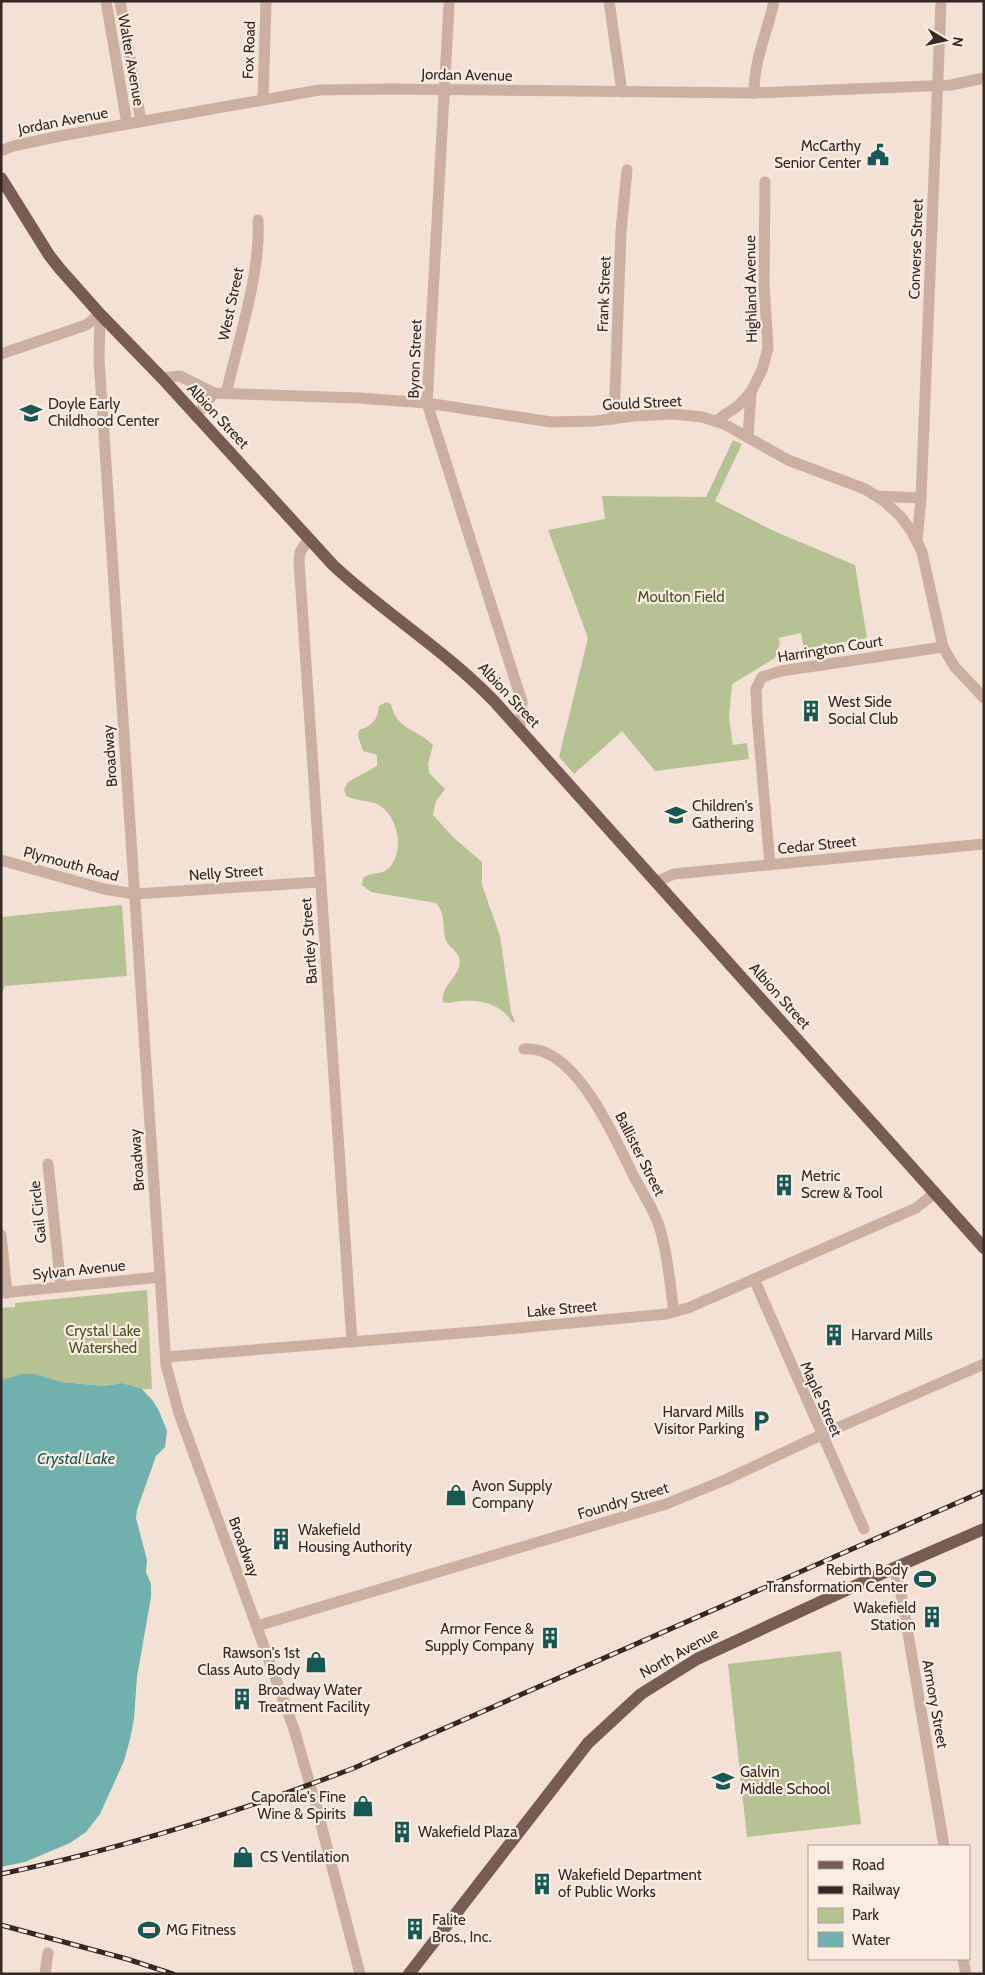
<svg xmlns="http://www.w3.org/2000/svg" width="985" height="1975" font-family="Cabin,sans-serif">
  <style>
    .green { fill: #b7c294 }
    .water { fill: #71b1ad }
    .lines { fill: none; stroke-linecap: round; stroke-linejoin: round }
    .minor { stroke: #cbafa0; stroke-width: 11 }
    .major { stroke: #775c53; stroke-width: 12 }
    .rail-casing { stroke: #342724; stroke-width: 5 }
    .rail { stroke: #faece0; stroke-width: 3; stroke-dasharray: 9; stroke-linecap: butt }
    .labels { text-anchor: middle; stroke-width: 4.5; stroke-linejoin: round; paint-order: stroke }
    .street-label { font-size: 15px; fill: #342724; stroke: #faece0 }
    .poi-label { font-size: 15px; fill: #342724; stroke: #faece0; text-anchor: start }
    .park-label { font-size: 15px; fill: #475426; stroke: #faece0 }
    .water-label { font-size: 16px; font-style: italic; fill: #175855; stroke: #faece0 }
  </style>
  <rect width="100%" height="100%" fill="#f2e1d4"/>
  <g class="green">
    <path d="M733 440 742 444 715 501 776 532 855 565 867 638 804 649 801 633 778 638 780 643 775 658 732 684 729 718 733 745 747 743 749 759 655 771 622 731 574 774 559 757 588 638 548 530 605 519 602 496 706 497Z"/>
    <path d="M386 702 391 704C396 730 418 729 433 745L428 764 429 773 445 789 436 801 433 815 453 837 482 862V885L500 936 511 1012 515 1022H512C502 1005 482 999 463 1001 456 1001 449 1004 443 1002 441 987 455 980 459 967 463 951 450 951 446 940 442 927 446 914 436 903L371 892 362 885 363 878C370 872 381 875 388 869 406 852 398 814 377 804 367 800 356 801 346 796L344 789 348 782 377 766V755L363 751 358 736 359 730C372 726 378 720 379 706Z"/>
    <path d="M122 905 127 976 5 986 1 996V917Z"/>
    <path d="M147 1290 152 1389H142L122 1383 104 1386 62 1382 35 1374 1 1380V1308L15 1307V1303Z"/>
    <path d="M841 1651 861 1824 747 1837 728 1664Z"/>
  </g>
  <path class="water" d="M22 1374H35L62 1382 104 1386 122 1383 142 1389 153 1401 159 1411 167 1431 165 1447 156 1456 137 1510 136 1518 147 1560 146 1572 151 1584V1597L137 1677 134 1719 130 1739 124 1761 100 1814 86 1832 70 1843 25 1862 1 1867V1380Z"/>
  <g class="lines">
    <g class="minor">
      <path d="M106 1 127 124"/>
      <path d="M120 1 141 121"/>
      <path d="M609 1 622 92"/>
      <path d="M449 5 427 403 522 702 520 731"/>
      <path d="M754 93C754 59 767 34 774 1"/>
      <path d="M263 99 266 1"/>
      <path d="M1 151 13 146 60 136 319 90 392 89 754 93 951 85 984 78"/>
      <path d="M100 314 99 359 166 1365 179 1413 294 1729 317 1809 360 1974"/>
      <path d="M1 354 86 325 100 314"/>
      <path d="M162 378 180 376 214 393 359 398 427 403 551 422 595 421 634 416 674 414 702 417 724 424 788 460 865 489 884 501 901 517 912 532 922 552 943 647 954 666 984 698"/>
      <path d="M226 394C238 340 261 274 258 220"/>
      <path d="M196 416 214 393"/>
      <path d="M614 419 621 231 627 170"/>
      <path d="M716 421 739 405 751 392"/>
      <path d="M748 437 751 392 762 370 768 348 764 284 765 182"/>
      <path d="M876 496 921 498"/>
      <path d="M309 539 300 552 299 561 352 1342"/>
      <path d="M917 541 921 498 941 1"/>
      <path d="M1 860 104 889 135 894 319 882"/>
      <path d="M770 865 757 715 756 689 762 677 781 671 943 647"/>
      <path d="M656 882 674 874 984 844"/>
      <path d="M524 1049C575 1044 615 1138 633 1175 642 1192 655 1211 660 1229 668 1255 670 1285 674 1312"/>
      <path d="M48 1164 61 1287"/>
      <path d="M1 1235 7 1293"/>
      <path d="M754 1279 864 1529"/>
      <path d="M1 1293 160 1277"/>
      <path d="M166 1357 486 1331 666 1314 688 1308 916 1208 935 1193"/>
      <path d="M894 1568 902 1598 944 1846"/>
      <path d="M257 1626 666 1504 725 1480 821 1435 984 1364"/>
      <path d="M963 1959 966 1974"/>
      <path d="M45 1974 48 1953"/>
    </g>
    <g class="major">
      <path d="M1 178 49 255 60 269 100 314 162 378 333 565C384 613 445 650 494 701L984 1248"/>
      <path d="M409 1974 588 1743 641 1694 697 1659 894 1568 984 1529"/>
    </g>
    <g class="rail-casing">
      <g id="rail">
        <path d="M1 1874C122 1849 239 1812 354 1768L984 1491"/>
        <path d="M1 1925 127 1959 173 1974"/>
      </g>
    </g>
    <use href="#rail" class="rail"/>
  </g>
  <defs>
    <g id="civic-bare" transform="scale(1.725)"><path d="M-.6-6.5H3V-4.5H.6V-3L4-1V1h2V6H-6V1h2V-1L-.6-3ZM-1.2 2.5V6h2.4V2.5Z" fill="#175855" stroke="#faece0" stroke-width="2.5" paint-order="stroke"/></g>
    <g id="school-bare" transform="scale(1.725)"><path d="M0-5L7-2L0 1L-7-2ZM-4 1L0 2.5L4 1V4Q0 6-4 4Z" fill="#175855" stroke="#faece0" stroke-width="2.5" paint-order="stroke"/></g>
    <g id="building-bare" transform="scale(1.725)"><path d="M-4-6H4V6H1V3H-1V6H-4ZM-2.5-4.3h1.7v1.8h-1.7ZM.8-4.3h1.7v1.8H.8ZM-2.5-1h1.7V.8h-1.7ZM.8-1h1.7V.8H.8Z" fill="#175855" stroke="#faece0" stroke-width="2.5" paint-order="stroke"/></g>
    <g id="parking-bare" transform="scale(1.725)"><path d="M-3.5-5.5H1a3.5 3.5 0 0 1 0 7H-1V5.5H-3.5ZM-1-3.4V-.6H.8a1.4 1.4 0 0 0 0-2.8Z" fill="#175855" stroke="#faece0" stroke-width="2.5" paint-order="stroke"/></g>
    <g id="shop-bare" transform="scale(1.725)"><path d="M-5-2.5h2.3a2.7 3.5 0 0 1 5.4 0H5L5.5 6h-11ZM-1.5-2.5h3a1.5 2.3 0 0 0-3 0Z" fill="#175855" stroke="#faece0" stroke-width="2.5" paint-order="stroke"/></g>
    <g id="stadium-bare" transform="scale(1.725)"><path d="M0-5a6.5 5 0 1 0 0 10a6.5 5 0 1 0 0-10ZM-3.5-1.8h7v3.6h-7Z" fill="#175855" stroke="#faece0" stroke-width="2.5" paint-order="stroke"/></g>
  </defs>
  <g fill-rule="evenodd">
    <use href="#civic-bare" x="878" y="155"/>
    <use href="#school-bare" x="31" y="413"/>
    <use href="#building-bare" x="811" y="711"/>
    <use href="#school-bare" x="676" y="815"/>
    <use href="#building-bare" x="784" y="1185"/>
    <use href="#building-bare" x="834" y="1335"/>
    <use href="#parking-bare" x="761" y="1421"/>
    <use href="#shop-bare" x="456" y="1495"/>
    <use href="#building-bare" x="281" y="1539"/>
    <use href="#stadium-bare" x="925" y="1579"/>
    <use href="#building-bare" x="932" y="1617"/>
    <use href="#building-bare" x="550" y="1638"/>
    <use href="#shop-bare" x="316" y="1662"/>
    <use href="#building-bare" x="242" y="1699"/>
    <use href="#school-bare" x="723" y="1781"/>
    <use href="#shop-bare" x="363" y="1806"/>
    <use href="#building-bare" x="402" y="1832"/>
    <use href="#shop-bare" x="243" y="1857"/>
    <use href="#building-bare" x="542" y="1884"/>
    <use href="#building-bare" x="415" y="1929"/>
    <use href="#stadium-bare" x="149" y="1930"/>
  </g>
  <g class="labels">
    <g class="street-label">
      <text transform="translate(249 50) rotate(-88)" y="5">Fox Road</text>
      <text transform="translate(131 60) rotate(80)" y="5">Walter Avenue</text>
      <text transform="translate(467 75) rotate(1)" y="5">Jordan Avenue</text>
      <text transform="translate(63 121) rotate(-11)" y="5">Jordan Avenue</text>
      <text transform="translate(916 249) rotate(-88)" y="5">Converse Street</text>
      <text transform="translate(751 289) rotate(-91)" y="5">Highland Avenue</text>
      <text transform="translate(604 294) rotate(-88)" y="5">Frank Street</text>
      <text transform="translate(231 304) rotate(-78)" y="5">West Street</text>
      <text transform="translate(415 359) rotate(-88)" y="5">Byron Street</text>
      <text transform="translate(642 403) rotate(-3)" y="5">Gould Street</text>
      <text transform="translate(218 416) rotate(47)" y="5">Albion Street</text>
      <text transform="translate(830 649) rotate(-9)" y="5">Harrington Court</text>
      <text transform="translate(509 695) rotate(47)" y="5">Albion Street</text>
      <text transform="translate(110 756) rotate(-94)" y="5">Broadway</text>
      <text transform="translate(817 845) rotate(-6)" y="5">Cedar Street</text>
      <text transform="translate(71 864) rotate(15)" y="5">Plymouth Road</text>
      <text transform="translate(226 873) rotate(-4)" y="5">Nelly Street</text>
      <text transform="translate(309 941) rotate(-94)" y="5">Bartley Street</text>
      <text transform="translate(780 996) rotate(48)" y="5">Albion Street</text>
      <text transform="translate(640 1154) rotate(63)" y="5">Ballister Street</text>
      <text transform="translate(137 1160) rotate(-94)" y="5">Broadway</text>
      <text transform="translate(38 1212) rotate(-96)" y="5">Gail Circle</text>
      <text transform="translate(79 1270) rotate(-6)" y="5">Sylvan Avenue</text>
      <text transform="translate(562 1309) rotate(-5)" y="5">Lake Street</text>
      <text transform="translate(821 1399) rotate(66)" y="5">Maple Street</text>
      <text transform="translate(623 1501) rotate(-17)" y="5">Foundry Street</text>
      <text transform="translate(244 1547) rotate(70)" y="5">Broadway</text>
      <text transform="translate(679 1653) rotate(-29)" y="5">North Avenue</text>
      <text transform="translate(935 1704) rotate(80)" y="5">Armory Street</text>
    </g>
    <g class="poi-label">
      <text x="861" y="151" text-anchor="end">McCarthy<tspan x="861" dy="17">Senior Center</tspan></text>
      <text x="48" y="409">Doyle Early<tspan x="48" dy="17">Childhood Center</tspan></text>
      <text x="828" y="707">West Side<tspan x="828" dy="17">Social Club</tspan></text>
      <text x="692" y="811">Children's<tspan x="692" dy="17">Gathering</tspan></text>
      <text x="801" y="1181">Metric<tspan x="801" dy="17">Screw &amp; Tool</tspan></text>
      <text x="851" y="1340">Harvard Mills</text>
      <text x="744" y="1417" text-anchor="end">Harvard Mills<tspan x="744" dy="17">Visitor Parking</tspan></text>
      <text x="472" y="1491">Avon Supply<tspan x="472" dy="17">Company</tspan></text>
      <text x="298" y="1535">Wakefield<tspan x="298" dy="17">Housing Authority</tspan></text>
      <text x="908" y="1575" text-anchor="end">Rebirth Body<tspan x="908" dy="17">Transformation Center</tspan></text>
      <text x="916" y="1613" text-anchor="end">Wakefield<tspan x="916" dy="17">Station</tspan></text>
      <text x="534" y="1634" text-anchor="end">Armor Fence &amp;<tspan x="534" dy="17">Supply Company</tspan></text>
      <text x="300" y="1658" text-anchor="end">Rawson's 1st<tspan x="300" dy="17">Class Auto Body</tspan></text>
      <text x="258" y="1695">Broadway Water<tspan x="258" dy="17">Treatment Facility</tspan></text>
      <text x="740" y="1777">Galvin<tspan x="740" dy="17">Middle School</tspan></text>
      <text x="346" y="1802" text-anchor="end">Caporale's Fine<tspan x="346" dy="17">Wine &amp; Spirits</tspan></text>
      <text x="418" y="1837">Wakefield Plaza</text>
      <text x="260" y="1862">CS Ventilation</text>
      <text x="558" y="1880">Wakefield Department<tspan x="558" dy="17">of Public Works</tspan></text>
      <text x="432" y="1925">Falite<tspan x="432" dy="17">Bros., Inc.</tspan></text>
      <text x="166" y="1935">MG Fitness</text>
    </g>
    <g class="park-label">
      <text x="681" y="602">Moulton Field</text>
      <text x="103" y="1336">Crystal Lake<tspan x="103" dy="17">Watershed</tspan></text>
    </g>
    <g class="water-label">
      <text x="76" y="1464">Crystal Lake</text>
    </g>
  </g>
  <rect width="985" height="1975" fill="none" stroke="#342724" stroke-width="5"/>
  <rect x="808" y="1845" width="162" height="115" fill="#faece0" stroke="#ab9d95"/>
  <rect x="818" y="1861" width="25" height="8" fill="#775c53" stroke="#ab9d95"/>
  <text x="852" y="1870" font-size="15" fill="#342724">Road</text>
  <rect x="818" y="1886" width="25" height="8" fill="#342724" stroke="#ab9d95"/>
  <text x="852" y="1895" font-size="15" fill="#342724">Railway</text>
  <rect x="818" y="1908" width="25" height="15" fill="#b7c294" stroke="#ab9d95"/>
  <text x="852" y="1920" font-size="15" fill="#342724">Park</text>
  <rect x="818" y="1932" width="25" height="15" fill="#71b1ad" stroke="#ab9d95"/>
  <text x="852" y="1945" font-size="15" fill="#342724">Water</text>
  <g transform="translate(945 40) rotate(99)" stroke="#faece0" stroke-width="4" paint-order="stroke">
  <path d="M0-4L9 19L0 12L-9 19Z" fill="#342724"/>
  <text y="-8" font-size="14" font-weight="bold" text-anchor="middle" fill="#342724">N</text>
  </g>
</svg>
